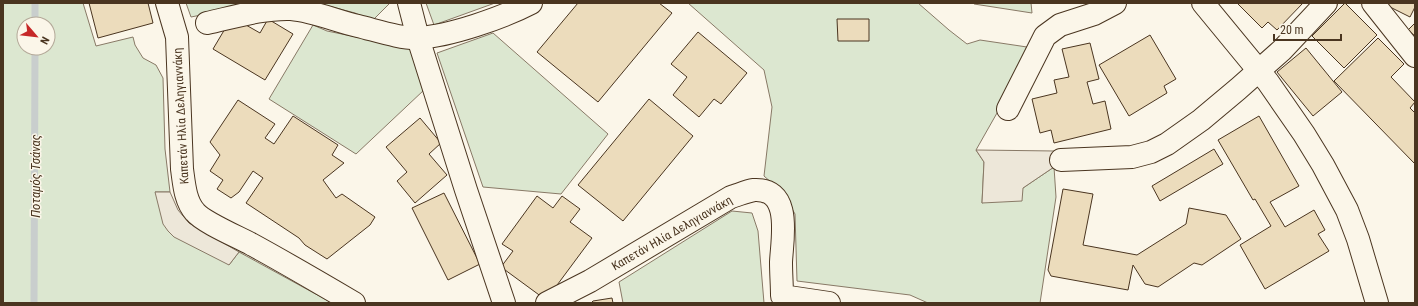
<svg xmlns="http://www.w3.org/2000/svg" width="1418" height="306" font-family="'Roboto Condensed',sans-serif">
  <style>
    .green { fill: #dce7d0; stroke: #887966; fill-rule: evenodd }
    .parking { fill: #ede7d9; stroke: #887966 }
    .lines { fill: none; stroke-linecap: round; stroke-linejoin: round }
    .stream { stroke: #c9cecd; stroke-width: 7 }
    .building { fill: #ecdcbc; stroke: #4a3520 }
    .minor-casing { stroke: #4a3520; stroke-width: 24 }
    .minor { stroke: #fbf6e9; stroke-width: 22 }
    .labels { text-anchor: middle; stroke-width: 3; stroke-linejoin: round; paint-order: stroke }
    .street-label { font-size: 12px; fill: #4a3520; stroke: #fbf6e9 }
    .water-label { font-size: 13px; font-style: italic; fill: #4a3520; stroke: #fbf6e9 }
  </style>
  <rect width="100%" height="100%" fill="#fbf6e9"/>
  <g class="green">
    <path d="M3 3H83L96 46 133 37 135 45 143 58 156 65 163 78 165 149 170 192H155L229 265 239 252 332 303H3ZM24 24H48V48H24Z"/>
    <path d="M186 3H262L191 17Z"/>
    <path d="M312 3H390L372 21 355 13 317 3Z"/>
    <path d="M426 3H495L434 25Z"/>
    <path d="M688 3H918L949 30 967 44 980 40 1027 47 997 113 976 150 984 162 982 203 1023 188 1054 167 1056 197 1040 303H928L910 295 797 281 795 214 783 193 764 176 772 107 764 70Z"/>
    <path d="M973 3H1031L1032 13 974 4Z"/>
    <path d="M313 25 327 31 411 48 424 90 356 154 269 99Z"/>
    <path d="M493 33 608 134 561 194 483 187 437 53Z"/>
    <path d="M732 211 752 213 758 231 764 303H623L619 282Z"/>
  </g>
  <g class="parking">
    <path d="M976 150 1055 151 1054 167 1023 188 1022 201 982 203 984 162Z"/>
    <path d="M155 192H170L178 210 189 223 239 252 229 265 174 237 168 231 163 224Z"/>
  </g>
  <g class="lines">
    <g class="stream">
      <path d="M35 24V3"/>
      <path d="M34 303 35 48"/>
    </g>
  </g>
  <g class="building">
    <path d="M89 3H148L153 23 98 38Z"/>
    <path d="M578 3H659L672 13 598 102 537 52Z"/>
    <path d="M1237 3H1303L1277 30 1268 22 1262 28Z"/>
    <path d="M1345 3 1377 35 1344 68 1312 36Z"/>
    <path d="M1385 3H1415V7L1410 17 1384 4Z"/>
    <path d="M232 17 260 33 268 19 293 34 265 80 213 49Z"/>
    <path d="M837 19H869V41H838Z"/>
    <path d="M1415 23V36L1408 30Z"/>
    <path d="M698 32 747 73 721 104 714 99 699 117 673 95 687 77 671 64Z"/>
    <path d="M1150 35 1176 79 1164 86 1167 93 1129 116 1099 65Z"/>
    <path d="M1378 38 1404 64 1391 77 1415 102 1410 108 1415 113V164L1334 81Z"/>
    <path d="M1090 43 1099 79 1087 82 1093 104 1105 101 1111 129 1054 143 1051 130 1040 133 1032 99 1057 93 1054 80 1069 77 1062 49Z"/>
    <path d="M1306 48 1342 92 1313 116 1277 72Z"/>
    <path d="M649 99 693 136 623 221 578 185Z"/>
    <path d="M238 100 275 124 265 138 274 144 293 116 338 145 332 155 344 163 323 180 336 198 342 194 375 217 370 225 327 259 305 245 299 238 246 203 263 178 253 171 239 192 231 198 217 189 223 180 210 171 220 155 210 142Z"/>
    <path d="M1259 116 1299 186 1270 202 1285 227 1314 210 1325 230 1318 234 1329 251 1265 289 1240 245 1271 226 1255 199 1253 200 1218 140Z"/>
    <path d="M420 118 441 143 429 154 447 175 415 203 397 181 407 172 386 147Z"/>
    <path d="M1214 149 1223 164 1160 201 1152 186Z"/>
    <path d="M1063 189 1093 194 1083 245 1137 255 1186 224 1189 208 1226 215 1241 239 1202 265 1194 263 1158 287 1145 284 1133 265 1128 290 1051 276 1048 270Z"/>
    <path d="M444 193 480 264 448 280 412 208Z"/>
    <path d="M537 196 553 208 562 196 580 209 570 222 592 238 546 300 501 267 513 251 502 244Z"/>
    <path d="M612 298 613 303H591L593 301Z"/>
  </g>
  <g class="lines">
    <g class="minor-casing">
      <g id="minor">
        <path d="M167 3 177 37 182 169C184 183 185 201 195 212 203 222 238 237 251 244 286 263 320 283 354 303"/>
        <path d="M409 3 418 38 466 190 504 303"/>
        <path d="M1203 3 1268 82 1304 134 1323 165 1347 210 1358 239 1377 303"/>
        <path d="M1373 3 1415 56"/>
        <path d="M207 23C234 17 263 8 291 9 314 11 336 21 358 26 375 30 401 39 418 38 450 36 502 18 531 3"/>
        <path d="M1008 109 1045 36 1060 25 1094 14 1115 3"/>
        <path d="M1061 160 1132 157 1151 152 1167 144 1201 120 1238 89 1282 50 1326 3"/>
        <path d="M547 303 590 281 731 197C738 195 747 191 754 190 793 188 782 239 781 262 781 274 782 285 782 296L829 303"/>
      </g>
    </g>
    <use href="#minor" class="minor"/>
  </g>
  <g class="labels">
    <g class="street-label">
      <text transform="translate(181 116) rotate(-93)" y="4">Καπετάν Ηλία Δεληγιαννάκη</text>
      <text transform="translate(672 233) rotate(-30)" y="4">Καπετάν Ηλία Δεληγιαννάκη</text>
    </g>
    <g class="water-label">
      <text transform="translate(35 176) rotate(-90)" y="5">Ποταμός Τσάνας</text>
    </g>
  </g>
  <rect width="1418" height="306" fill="none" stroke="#4a3520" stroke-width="8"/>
  <g transform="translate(36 36) rotate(118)"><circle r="19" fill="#fbf6e9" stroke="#b4a999"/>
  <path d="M0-3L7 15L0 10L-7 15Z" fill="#c62828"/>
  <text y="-6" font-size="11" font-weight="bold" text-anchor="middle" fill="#4a3520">N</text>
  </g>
  <path d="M1274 34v6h67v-6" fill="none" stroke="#4a3520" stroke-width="2"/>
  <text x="1280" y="34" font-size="12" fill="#4a3520" stroke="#fbf6e9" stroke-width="3" paint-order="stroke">20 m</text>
</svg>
